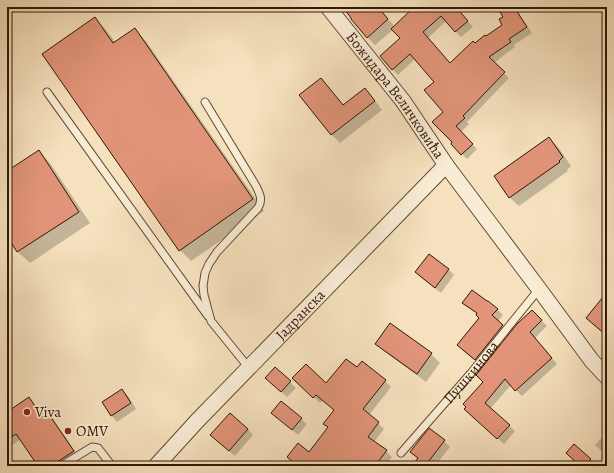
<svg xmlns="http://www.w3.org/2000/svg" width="614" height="473" font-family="Alegreya,serif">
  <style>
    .shadow { fill: #0003 }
    .building { fill: #e19479; stroke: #311804 }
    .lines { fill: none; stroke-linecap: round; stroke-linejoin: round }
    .lane-casing { stroke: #624a32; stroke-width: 9 }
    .street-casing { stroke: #624a32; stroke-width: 17 }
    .lane { stroke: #f9ecd5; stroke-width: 7 }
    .street { stroke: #f9ecd5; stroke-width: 15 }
    .poi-dot { fill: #8f2418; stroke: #f9ecd5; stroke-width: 1.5 }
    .labels { text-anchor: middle; stroke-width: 3.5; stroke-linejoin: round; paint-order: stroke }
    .street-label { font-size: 15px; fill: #311804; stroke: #f9ecd5 }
    .poi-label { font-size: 15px; fill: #311804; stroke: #f9ecd5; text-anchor: start }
  </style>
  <rect width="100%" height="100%" fill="#f6e1be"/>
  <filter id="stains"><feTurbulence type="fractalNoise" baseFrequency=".005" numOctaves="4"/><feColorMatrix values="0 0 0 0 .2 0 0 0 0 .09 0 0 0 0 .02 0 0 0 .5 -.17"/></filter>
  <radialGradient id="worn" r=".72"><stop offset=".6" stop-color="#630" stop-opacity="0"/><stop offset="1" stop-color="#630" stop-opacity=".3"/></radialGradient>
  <g class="shadow">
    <path d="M344 7H378L395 27 414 9 412 7H450L460 12 473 27 461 37 446 21 428 38 451 64 475 44 504 25V17L500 7H515L532 33 514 45 515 47 494 63 509 78 467 122 469 124 461 132 477 149 467 159 452 144 453 142 435 82 415 59 398 75 381 56 402 38 394 29 375 45 367 37Z"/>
    <path d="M95 18 106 30 116 43 135 30 146 41 264 211 191 261 180 250Z"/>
    <path d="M7 63 10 67 7 70Z"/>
    <path d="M320 79 329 87 344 106 365 90 373 98 382 110 340 143 332 135 300 95Z"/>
    <path d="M549 138 558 147 571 166 567 170 568 171 519 206 510 198 495 177Z"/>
    <path d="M39 151 50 163 90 223 30 263 18 252 7 235V172Z"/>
    <path d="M448 269 454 275 441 293 422 278 416 272Z"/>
    <path d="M464 302 497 309 503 315 498 321 509 331 482 365 464 351 480 318 478 314 469 308Z"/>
    <path d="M532 311 547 326 535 338 557 364 522 396 511 385 490 409 515 431 504 444 471 415 484 382Z"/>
    <path d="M376 344 431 354 440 363 426 382 385 352Z"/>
    <path d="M362 362 385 381 391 387 369 415 384 429 374 442 386 451 392 457 386 465 387 466H291L293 462 309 454 329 428 335 411 323 400 320 403 300 384H327L357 369Z"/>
    <path d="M275 368 296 388 287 397 266 378Z"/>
    <path d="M122 390 128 396 136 409 117 422 112 416 103 403Z"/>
    <path d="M29 398 34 403 43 417 48 414 53 419 78 456 63 466H39L21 439 11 446 7 442V413Z"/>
    <path d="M278 418 301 419 307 424 298 435Z"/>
    <path d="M248 429 253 435 235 456 217 441Z"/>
    <path d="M607 432V456L595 445Z"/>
    <path d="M444 441 450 447 435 466H413L418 459 411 452Z"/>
    <path d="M590 460 595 466H581Z"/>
  </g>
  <g class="building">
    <path d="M343 7H378L388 19 367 38 351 19V18Z"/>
    <path d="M414 7H456L468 21 455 32 441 16 423 32 450 63 473 41 475 43 485 35 486 36 502 25 499 19 503 17 497 7H514L527 27 509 39 511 42 489 57 505 72 463 116 465 118 456 126 473 144 461 155 451 144 452 142 432 122 443 112 424 90 434 82 410 54 392 70 380 56 400 38 391 29Z"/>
    <path d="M95 17 113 43 135 28 253 199 179 251 42 54Z"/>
    <path d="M321 78 343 105 365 88 375 101 331 135 299 95Z"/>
    <path d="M549 137 563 157 559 161 560 162 509 198 494 176Z"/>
    <path d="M39 150 79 212 17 252 7 236V171Z"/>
    <path d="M429 254 449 269 435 288 415 272Z"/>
    <path d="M472 290 487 301H488L498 309 492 315 503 325 475 360 457 345 479 318 476 315 477 313 462 303Z"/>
    <path d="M607 292V336L586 318Z"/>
    <path d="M532 310 542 320 530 332 552 358 515 391 505 379 485 403 510 425 497 439 464 409 466 407 463 404 483 382 476 375 517 324Z"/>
    <path d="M390 323 432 353 417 374 375 344Z"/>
    <path d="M346 359 357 367 362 361 386 380 363 409 379 422 368 437 387 450 375 466H298L287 457 298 443 309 452 328 427 323 424 334 410 316 395 313 398 292 378 306 364 326 383Z"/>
    <path d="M275 367 291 381 281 392 265 378Z"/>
    <path d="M122 389 131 403 111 416 102 402Z"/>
    <path d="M29 397 42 417 48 413 74 451 51 466H38L16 434 7 440V412Z"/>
    <path d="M281 401 302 418 292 430 271 413Z"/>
    <path d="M230 413 248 429 229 451 210 435Z"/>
    <path d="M429 428 445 440 425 466H412L418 458 410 452Z"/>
    <path d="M574 444 591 459 584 466H580L566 453Z"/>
  </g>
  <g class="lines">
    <g class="lane-casing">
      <g id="lane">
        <path d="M47 92 208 316"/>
        <path d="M205 102 256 186C260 194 263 200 258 208L217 252 209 264 205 273 203 286 204 295 211 321 249 368"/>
        <path id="s1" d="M401 453 471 373 539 289"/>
        <path d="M61 466 92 447 98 448 112 466"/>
      </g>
    </g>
    <g class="street-casing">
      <g id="street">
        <path id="s2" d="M328 7 403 101 446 165 539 289 592 361 607 377"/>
        <path id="s3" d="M156 466 197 421 446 165"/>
      </g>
    </g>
    <use href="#lane" class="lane"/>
    <use href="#street" class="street"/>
  </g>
  <g class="poi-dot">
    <circle cx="27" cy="412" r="4"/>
    <circle cx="68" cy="431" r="4"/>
  </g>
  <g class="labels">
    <g class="street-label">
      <text dy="5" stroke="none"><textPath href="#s2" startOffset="111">Божидара Величковића</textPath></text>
      <text dy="5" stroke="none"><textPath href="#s3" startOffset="209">Јадранска</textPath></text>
      <text dy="5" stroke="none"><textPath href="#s1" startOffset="107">Пушкинова</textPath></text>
    </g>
    <g class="poi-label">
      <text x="35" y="417">Viva</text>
      <text x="76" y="436">OMV</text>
    </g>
  </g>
  <rect width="614" height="473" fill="none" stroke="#f6e1be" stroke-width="24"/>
  <rect x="8" y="8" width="598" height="457" fill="none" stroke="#311804" stroke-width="2"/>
  <rect x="12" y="12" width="590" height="449" fill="none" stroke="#311804"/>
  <rect width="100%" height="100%" filter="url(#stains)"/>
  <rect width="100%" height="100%" fill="url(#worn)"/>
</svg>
